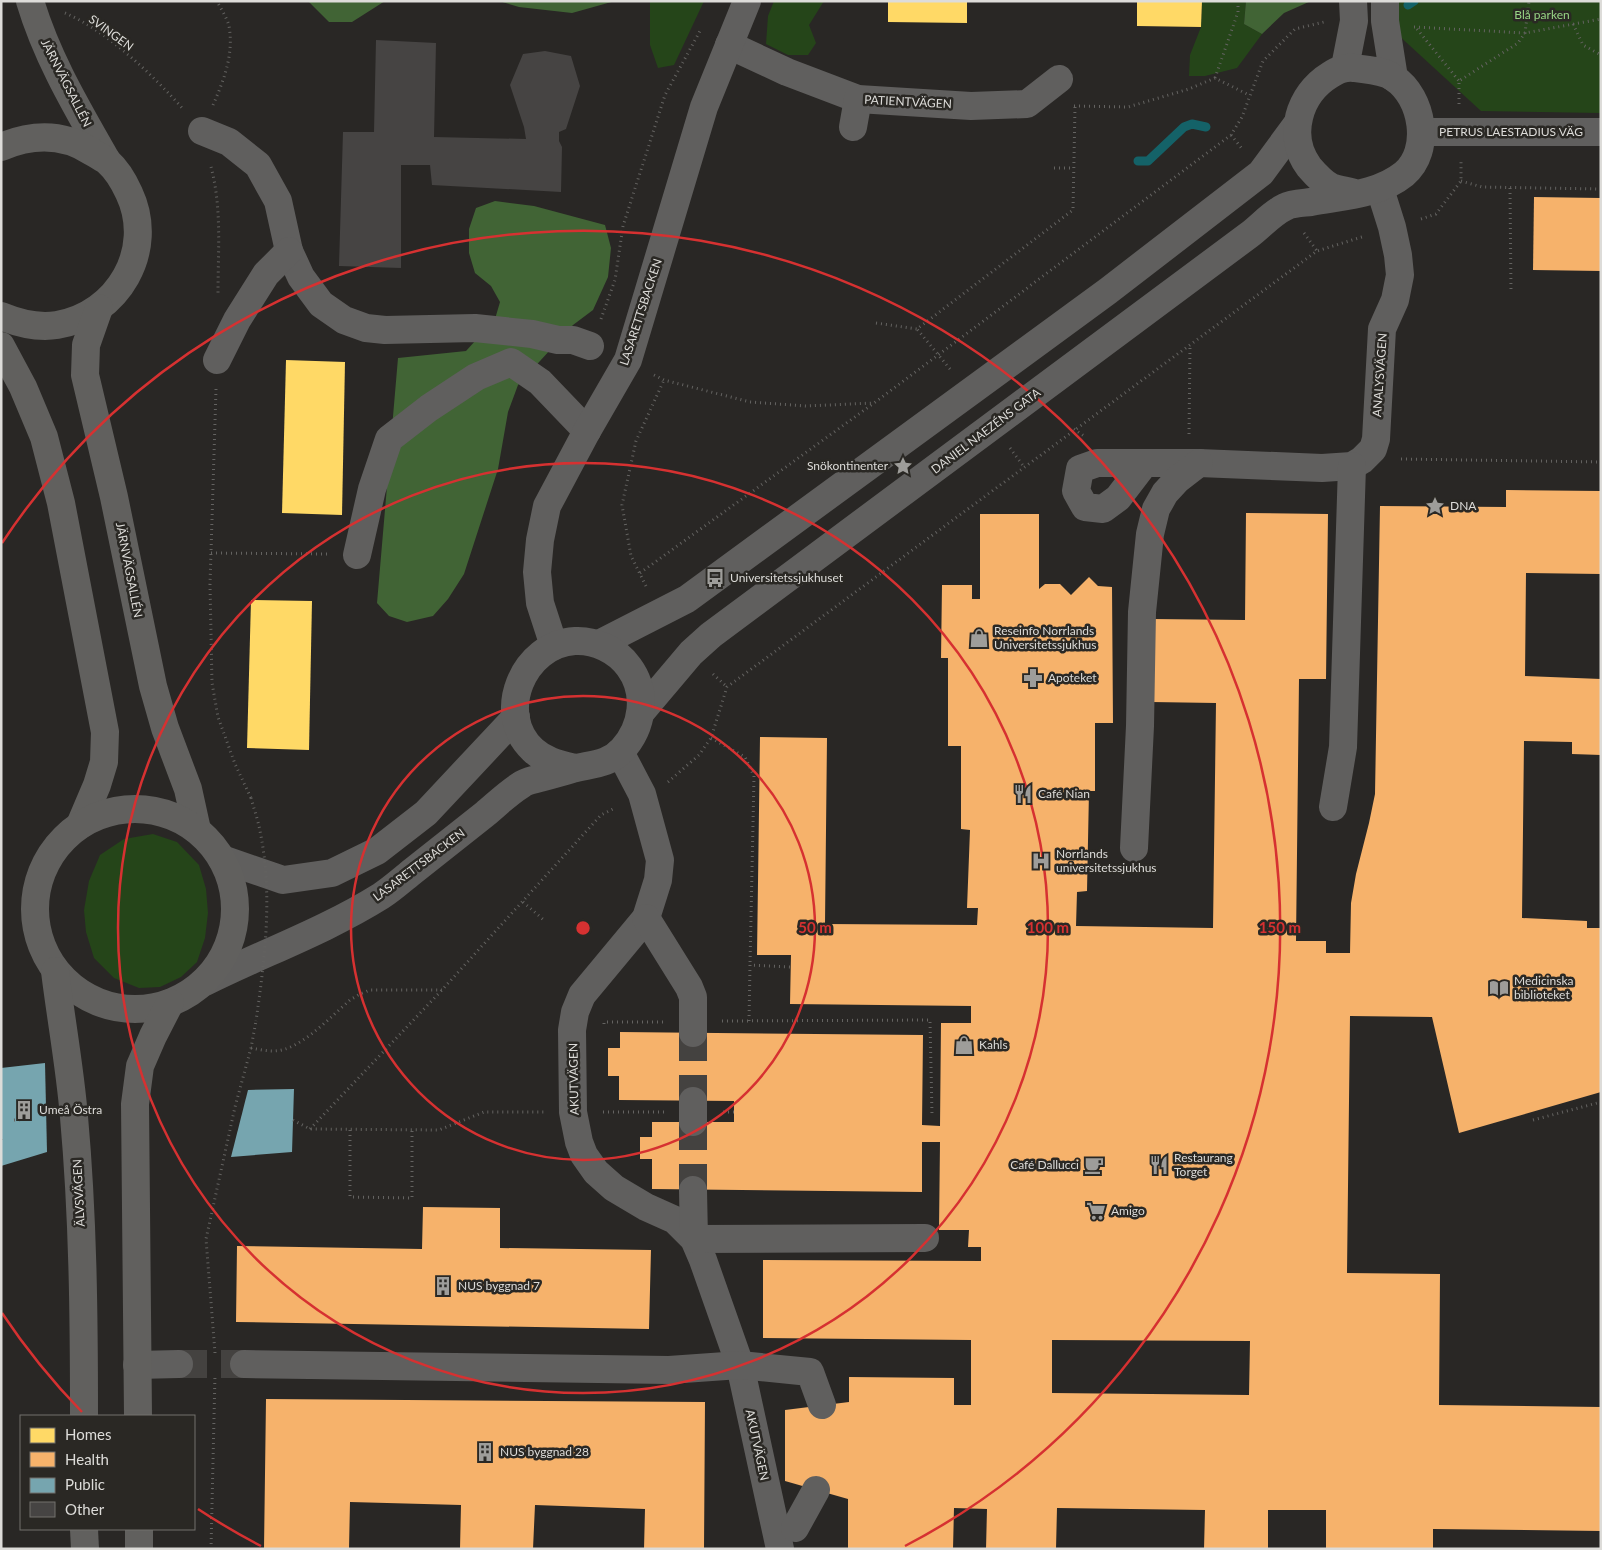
<svg xmlns="http://www.w3.org/2000/svg" width="1602" height="1550" font-family="Lato,sans-serif">
  <style>
    .green { fill: #254519 }
    .forest { fill: #416435 }
    .homes { fill: #ffd966 }
    .health { fill: #f6b26b; fill-rule: evenodd }
    .public { fill: #76a5af }
    .lines { fill: none; stroke-linecap: round; stroke-linejoin: round }
    .stream { stroke: #146268; stroke-width: 9 }
    .building { fill: #464443 }
    .minor-tunnel { stroke: #444240; stroke-width: 28; stroke-dasharray: 28 14; stroke-linecap: butt }
    .path { stroke: #646361; stroke-width: 3; stroke-dasharray: 1 4; stroke-linecap: butt }
    .minor { stroke: #605f5e; stroke-width: 28 }
    .major { stroke: #61605e; stroke-width: 28 }
    .path-bridge { stroke: #646361; stroke-width: 3; stroke-dasharray: 1 4; stroke-linecap: butt }
    .ring { fill: none; stroke: #d63131; stroke-width: 2.5 }
    .labels { text-anchor: middle; stroke-width: 5; stroke-linejoin: round; paint-order: stroke }
    .park-label { font-size: 12px; fill: #97d484; stroke: #2a2824 }
    .street-label { font-size: 12px; fill: #dddcd9; stroke: #2a2824 }
    .poi-label { font-size: 12px; fill: #dddcd9; stroke: #2a2824; text-anchor: start }
    .centre { fill: #d63131; stroke: #2a2824; stroke-width: 2.5 }
    .ring-label { font-size: 15px; text-anchor: middle; font-weight: bold; fill: #d63131; stroke: #2a2824; stroke-width: 5; stroke-linejoin: round; paint-order: stroke }
  </style>
  <rect width="100%" height="100%" fill="#292725"/>
  <g class="green">
    <path d="M650 1H704L674 65 658 68 650 45Z"/>
    <path d="M774 1H824L809 25 816 43 808 55H788L766 44 768 16Z"/>
    <path d="M1202 1H1246L1244 24 1262 34 1237 68 1205 76H1189L1190 55 1201 27Z"/>
    <path d="M1391 1H1601V113L1481 111 1396 33Z"/>
    <path d="M153 834 177 842 199 865 206 889 208 913 205 938 197 962 181 977 160 987 139 988 114 978 94 958 86 932 84 910 89 881 100 855 124 839Z"/>
  </g>
  <g class="forest">
    <path d="M308 1H385L352 22H329Z"/>
    <path d="M499 1H615L572 13 519 7Z"/>
    <path d="M1246 1H1311L1284 13 1262 34 1244 24Z"/>
    <path d="M495 201 534 206 605 225 611 248 608 277 593 310 573 325 518 385 508 412 498 469 464 574 448 599 433 616 407 622 389 616 377 603 398 358 466 351 495 319 500 302 491 286 475 273 469 253V229L476 208Z"/>
  </g>
  <g class="homes">
    <path d="M888 1H967V23L888 22Z"/>
    <path d="M1137 1H1202L1201 27 1137 26Z"/>
    <path d="M286 360 345 362 342 515 282 513Z"/>
    <path d="M251 600 312 601 309 750 247 748Z"/>
  </g>
  <g class="health">
    <path d="M1534 197 1601 198V271L1533 270Z"/>
    <path d="M1506 490 1601 491V574L1526 573 1525 676 1601 679V755L1572 754V742L1524 741 1522 918 1587 921V928H1601V1092L1459 1133 1432 1017 1350 1016 1347 1273 1440 1274 1439 1405 1601 1407V1531L1433 1529V1549H1326V1510H1268V1549H1204L1205 1510 1057 1508 1056 1549H986L987 1509 954 1508 953 1549H848V1499L785 1481V1410L849 1402V1377L954 1378V1405H971V1340L763 1338V1260L981 1261V1247H968L969 1230H939L940 1142H922V1192L652 1189V1159H640V1137H652V1122H734V1101L619 1100V1076H608V1048H620V1032L923 1035 922 1125 940 1126 941 1023H971V1006L790 1004 791 955H757L760 737 827 738 825 924 977 925 978 908H967L970 830 961 829V746H948V658H941L942 585H972V599H980V514H1039V589L1045 584H1060L1071 595 1089 577 1098 586 1112 587 1113 723H1095V791H1089L1087 891 1077 892 1076 926 1213 928 1216 703 1151 702 1152 619 1245 620 1246 513 1328 514 1326 679H1299L1296 941H1326V953H1350L1351 903 1356 874 1369 823 1375 794 1380 506 1506 507ZM1052 1340 1250 1341 1249 1395 1052 1393Z"/>
    <path d="M423 1207 500 1208V1248L651 1250 649 1329 236 1322 237 1246 422 1249Z"/>
    <path d="M266 1399 705 1402 704 1549H644L645 1509 535 1505 533 1549H460L461 1505 350 1502 349 1549H264Z"/>
  </g>
  <g class="public">
    <path d="M45 1063 47 1152 1 1166V1068Z"/>
    <path d="M294 1089 292 1152 231 1157 248 1090Z"/>
  </g>
  <g class="lines">
    <g class="stream">
      <path d="M1408 5 1414 1"/>
      <path d="M1138 161H1148L1184 127 1192 124 1206 127"/>
    </g>
  </g>
  <path class="building" d="M376 40 436 43 434 137 526 139 524 127 510 85 523 54 545 51 571 56 580 86 566 129 559 132V141L562 147 561 192 432 185 430 165H401V268L339 266 343 132H374Z"/>
  <g class="lines">
    <g class="minor-tunnel">
      <path d="M693 1033V1101"/>
      <path d="M693 1122V1190"/>
      <path d="M179 1364H244"/>
    </g>
    <g class="path">
      <path d="M65 13C107 31 153 75 183 109"/>
      <path d="M1573 24 1583 45 1601 55"/>
      <path d="M1414 27 1525 33 1601 19"/>
      <path d="M1417 29 1459 81"/>
      <path d="M1215 78 1238 12V1"/>
      <path d="M1459 104V81L1518 43 1525 33 1529 1"/>
      <path d="M213 105C224 80 234 54 229 26 227 18 221 9 217 1"/>
      <path d="M1074 106 1128 107 1189 89 1215 78 1249 95"/>
      <path d="M1231 135 1243 150"/>
      <path d="M211 167C222 208 218 251 218 293"/>
      <path d="M1054 168H1074"/>
      <path d="M1461 181 1482 187 1601 189"/>
      <path d="M1510 188 1511 291"/>
      <path d="M1421 219 1436 214 1461 181V162"/>
      <path d="M1304 233 1317 251"/>
      <path d="M601 319 615 280 623 226 665 95 700 31"/>
      <path d="M876 323 917 329"/>
      <path d="M950 369 917 329 1073 210 1075 107"/>
      <path d="M654 375 664 380 750 402 806 406 874 403 1231 135 1242 117 1263 61 1295 29 1324 22"/>
      <path d="M216 389 210 584 212 683 218 717 235 764 251 798"/>
      <path d="M1074 429 1084 436"/>
      <path d="M1189 434 1190 345"/>
      <path d="M1010 448 1024 467"/>
      <path d="M1401 459 1601 462"/>
      <path d="M211 553 329 554"/>
      <path d="M640 573 874 403"/>
      <path d="M646 586 631 556 622 505 636 441 664 380"/>
      <path d="M713 674 727 687"/>
      <path d="M711 738 745 757 754 776 750 965"/>
      <path d="M668 782 699 755 711 738 727 687 1317 251 1365 236"/>
      <path d="M523 902 545 921"/>
      <path d="M722 1021 930 1020 932 1115"/>
      <path d="M749 1021 750 965 790 967"/>
      <path d="M604 1024V1022H663"/>
      <path d="M251 1048C262 1050 274 1053 285 1049 306 1043 333 1015 350 1000L360 994 370 990H442"/>
      <path d="M603 1112H664"/>
      <path d="M723 1112H734"/>
      <path d="M14 1120 31 1119"/>
      <path d="M293 1120 310 1129 439 1130 484 1112H544"/>
      <path d="M1533 1120 1601 1102"/>
      <path d="M310 1129 442 990 601 815 615 808"/>
      <path d="M350 1130V1197L412 1198V1131"/>
      <path d="M1 1139V1140"/>
      <path d="M215 1353 206 1239 235 1107 251 1048 256 1021"/>
      <path d="M211 1549 215 1374"/>
    </g>
    <g class="minor">
      <path d="M1385 1V21L1394 78"/>
      <path d="M729 45 787 72 858 99 971 106 1027 104 1059 79"/>
      <path d="M1345 67 1354 21 1353 1"/>
      <path d="M853 127 858 99"/>
      <path d="M202 131 229 142 258 165 278 201 289 251 301 277 321 304 344 320 366 328 385 330 475 328 532 334 558 340H573L590 346"/>
      <path d="M1422 132H1601"/>
      <path d="M217 360 237 320 266 274 289 251"/>
      <path d="M1144 464 1118 498 1103 509 1085 507 1076 491 1080 469 1097 463H1199L1322 468 1352 466 1362 460 1373 449 1376 439 1382 329 1395 300 1400 275 1398 255 1392 227 1380 189"/>
      <path d="M357 555 372 489 389 439 429 408 476 377 511 362 540 382 587 431"/>
      <path d="M599 644 687 599 1108 291 1261 173 1297 124"/>
      <path d="M554 646 540 603 537 572 540 540 547 506 587 431 628 360 704 107 747 1"/>
      <path d="M642 711 691 653 711 635 1249 235C1261 226 1272 213 1285 207 1292 203 1303 203 1311 202 1342 196 1378 195 1404 174 1432 151 1423 97 1394 78 1383 70 1366 70 1354 68 1344 67 1338 70 1330 75 1299 94 1286 136 1309 167 1315 174 1322 182 1331 187 1339 190 1349 191 1357 194"/>
      <path d="M620 752 642 794 660 860 658 880 646 918 582 995 575 1012 572 1030 573 1112 579 1142 584 1155 596 1172 614 1188 646 1207 675 1220 694 1239 703 1260 740 1365 780 1549"/>
      <path d="M1333 807 1343 747 1352 466"/>
      <path d="M1134 848 1140 726 1142 612 1150 534 1156 509 1165 493 1177 480 1199 463"/>
      <path d="M222 859 283 880 332 873 377 851 426 813 516 717"/>
      <path d="M646 918 689 987 693 997V1033"/>
      <path d="M205 982C263 953 325 931 381 896 392 889 403 879 413 871 437 852 461 833 485 814 497 804 508 793 521 785 526 781 534 780 540 778 551 775 562 772 572 769 591 764 608 765 622 750 643 727 648 693 629 667 617 650 595 640 575 641 523 644 494 714 533 750 545 761 559 764 575 768"/>
      <path d="M693 1101V1122"/>
      <path d="M693 1190 694 1239 925 1238"/>
      <path d="M244 1364 669 1370 740 1365 810 1372 822 1405"/>
      <path d="M137 1365 179 1364"/>
      <path d="M795 1528 816 1490"/>
    </g>
    <g class="major">
      <path d="M30 1C47 58 77 108 106 159"/>
      <path d="M1 147C32 134 63 133 92 152 97 155 103 158 108 162 117 170 124 182 129 193 156 250 118 315 57 325 39 328 18 323 1 316"/>
      <path d="M99 308 86 345 85 375 114 497 153 686 165 728 188 789 197 830"/>
      <path d="M1 346 23 387 44 437 61 503 105 732 104 762 97 785 80 825"/>
      <circle cx="135" cy="909" r="100"/>
      <path d="M55 971C61 1020 70 1068 74 1117 83 1217 84 1316 84 1416"/>
      <path d="M138 1416 135 1104 140 1066 153 1036 170 1003"/>
      <path d="M84 1529 85 1549"/>
      <path d="M139 1529V1549"/>
    </g>
    <path class="path-bridge" d="M251 798C254 809 258 820 260 831 273 894 265 958 256 1021"/>
  </g>
  <g class="ring">
    <circle cx="583" cy="928" r="232"/>
    <circle cx="583" cy="928" r="465"/>
    <path d="M261 1546A697 697 0 0 1 198 1509M82 1412A697 697 0 0 1 2 1313M2 543A697 697 0 1 1 905 1546"/>
  </g>
  <defs>
    <g id="sight-bare" transform="scale(1.5)"><path d="M0-6L1.8-2.2L6-1.7L2.9 1.2L3.7 5.4L0 3.3L-3.7 5.4L-2.9 1.2L-6-1.7L-1.8-2.2Z" fill="#9e9d9a" stroke="#2a2824" stroke-width="2.5" paint-order="stroke"/></g>
    <g id="bus-bare" transform="scale(1.5)"><path d="M-5-6H5V4H4V6H2V4H-2V6H-4V4H-5ZM-3.5-4V0h7V-4ZM-3.5 1.2v1.5H-2V1.2ZM2 1.2v1.5H3.5V1.2Z" fill="#9e9d9a" stroke="#2a2824" stroke-width="2.5" paint-order="stroke"/></g>
    <g id="shop-bare" transform="scale(1.5)"><path d="M-5-2.5h2.3a2.7 3.5 0 0 1 5.4 0H5L5.5 6h-11ZM-1.5-2.5h3a1.5 2.3 0 0 0-3 0Z" fill="#9e9d9a" stroke="#2a2824" stroke-width="2.5" paint-order="stroke"/></g>
    <g id="pharmacy-bare" transform="scale(1.5)"><path d="M-2-6h4v4h4v4h-4v4h-4v-4h-4v-4h4Z" fill="#9e9d9a" stroke="#2a2824" stroke-width="2.5" paint-order="stroke"/></g>
    <g id="restaurant-bare" transform="scale(1.5)"><path d="M-5-6h1v4h1v-4h1v4h1v-4h1v5L-1.5 .5V6h-2V.5L-5-1ZM5-6V6H3V1.5H1.5Q1.5-4 5-6Z" fill="#9e9d9a" stroke="#2a2824" stroke-width="2.5" paint-order="stroke"/></g>
    <g id="hospital-bare" transform="scale(1.5)"><path d="M-5-5h3v3.5h4V-5h3V5h-3V1.5h-4V5h-3Z" fill="#9e9d9a" stroke="#2a2824" stroke-width="2.5" paint-order="stroke"/></g>
    <g id="library-bare" transform="scale(1.5)"><path d="M-6-4Q-3-5.5-.7-3.5V5Q-3 3-6 4ZM6-4Q3-5.5 .7-3.5V5Q3 3 6 4Z" fill="#9e9d9a" stroke="#2a2824" stroke-width="2.5" paint-order="stroke"/></g>
    <g id="building-bare" transform="scale(1.5)"><path d="M-4-6H4V6H1V3H-1V6H-4ZM-2.5-4.3h1.7v1.8h-1.7ZM.8-4.3h1.7v1.8H.8ZM-2.5-1h1.7V.8h-1.7ZM.8-1h1.7V.8H.8Z" fill="#9e9d9a" stroke="#2a2824" stroke-width="2.5" paint-order="stroke"/></g>
    <g id="cafe-bare" transform="scale(1.5)"><path d="M-5.5-4.5H6V0H3Q3 3.5 0 3.5H-2.5Q-5.5 3.5-5.5 0ZM3-3.2v2h1.7v-2ZM-6 4.5H4V6H-6Z" fill="#9e9d9a" stroke="#2a2824" stroke-width="2.5" paint-order="stroke"/></g>
    <g id="supermarket-bare" transform="scale(1.5)"><path d="M-6-5.5h2.5l.6 2H6L4.5 2H-2.5L-4.4-4H-6ZM-1.5 3.2a1.3 1.3 0 1 0 .1 0ZM3 3.2a1.3 1.3 0 1 0 .1 0Z" fill="#9e9d9a" stroke="#2a2824" stroke-width="2.5" paint-order="stroke"/></g>
  </defs>
  <g fill-rule="evenodd">
    <use href="#sight-bare" x="903" y="466"/>
    <use href="#sight-bare" x="1435" y="506"/>
    <use href="#bus-bare" x="715" y="578"/>
    <use href="#shop-bare" x="979" y="638"/>
    <use href="#pharmacy-bare" x="1033" y="678"/>
    <use href="#restaurant-bare" x="1023" y="794"/>
    <use href="#hospital-bare" x="1041" y="861"/>
    <use href="#library-bare" x="1499" y="988"/>
    <use href="#shop-bare" x="964" y="1045"/>
    <use href="#building-bare" x="24" y="1110"/>
    <use href="#cafe-bare" x="1094" y="1165"/>
    <use href="#restaurant-bare" x="1159" y="1165"/>
    <use href="#supermarket-bare" x="1096" y="1211"/>
    <use href="#building-bare" x="443" y="1286"/>
    <use href="#building-bare" x="485" y="1452"/>
  </g>
  <g class="labels">
    <g class="park-label">
      <text x="1542" y="19">Blå parken</text>
    </g>
    <g class="street-label">
      <text transform="translate(111 33) rotate(36)" y="4">SVINGEN</text>
      <text transform="translate(66 83) rotate(63)" y="4">JÄRNVÄGSALLÉN</text>
      <text transform="translate(908 102) rotate(3)" y="4">PATIENTVÄGEN</text>
      <text x="1511" y="136">PETRUS LAESTADIUS VÄG</text>
      <text transform="translate(641 312) rotate(-72)" y="4">LASARETTSBACKEN</text>
      <text transform="translate(1380 375) rotate(-86)" y="4">ANALYSVÄGEN</text>
      <text transform="translate(986 431) rotate(-37)" y="4">DANIEL NAEZÉNS GATA</text>
      <text transform="translate(129 570) rotate(79)" y="4">JÄRNVÄGSALLÉN</text>
      <text transform="translate(419 865) rotate(-37)" y="4">LASARETTSBACKEN</text>
      <text transform="translate(574 1079) rotate(-91)" y="4">AKUTVÄGEN</text>
      <text transform="translate(79 1193) rotate(-93)" y="4">ÄLVSVÄGEN</text>
      <text transform="translate(757 1445) rotate(78)" y="4">AKUTVÄGEN</text>
    </g>
    <g class="poi-label">
      <text x="888" y="470" text-anchor="end">Snökontinenter</text>
      <text x="1450" y="510">DNA</text>
      <text x="730" y="582">Universitetssjukhuset</text>
      <text x="994" y="635">Reseinfo Norrlands<tspan x="994" dy="14">Universitetssjukhus</tspan></text>
      <text x="1048" y="682">Apoteket</text>
      <text x="1038" y="798">Café Nian</text>
      <text x="1056" y="858">Norrlands<tspan x="1056" dy="14">universitetssjukhus</tspan></text>
      <text x="1514" y="985">Medicinska<tspan x="1514" dy="14">biblioteket</tspan></text>
      <text x="979" y="1049">Kahls</text>
      <text x="39" y="1114">Umeå Östra</text>
      <text x="1174" y="1162">Restaurang<tspan x="1174" dy="14">Torget</tspan></text>
      <text x="1079" y="1169" text-anchor="end">Café Dallucci</text>
      <text x="1111" y="1215">Amigo</text>
      <text x="458" y="1290">NUS byggnad 7</text>
      <text x="500" y="1456">NUS byggnad 28</text>
    </g>
  </g>
  <circle cx="583" cy="928" r="8" class="centre"/>
  <g class="ring-label">
    <text x="815" y="933">50 m</text>
    <text x="1048" y="933">100 m</text>
    <text x="1280" y="933">150 m</text>
  </g>
  <rect width="1602" height="1550" fill="none" stroke="#dddcd9" stroke-width="5"/>
  <rect x="20" y="1415" width="175" height="115" fill="#2a2824" stroke="#72706c"/>
  <rect x="30" y="1428" width="25" height="15" fill="#ffd966" stroke="#72706c"/>
  <text x="65" y="1440" font-size="15" fill="#dddcd9">Homes</text>
  <rect x="30" y="1452" width="25" height="15" fill="#f6b26b" stroke="#72706c"/>
  <text x="65" y="1465" font-size="15" fill="#dddcd9">Health</text>
  <rect x="30" y="1478" width="25" height="15" fill="#76a5af" stroke="#72706c"/>
  <text x="65" y="1490" font-size="15" fill="#dddcd9">Public</text>
  <rect x="30" y="1502" width="25" height="15" fill="#464443" stroke="#72706c"/>
  <text x="65" y="1515" font-size="15" fill="#dddcd9">Other</text>
</svg>
